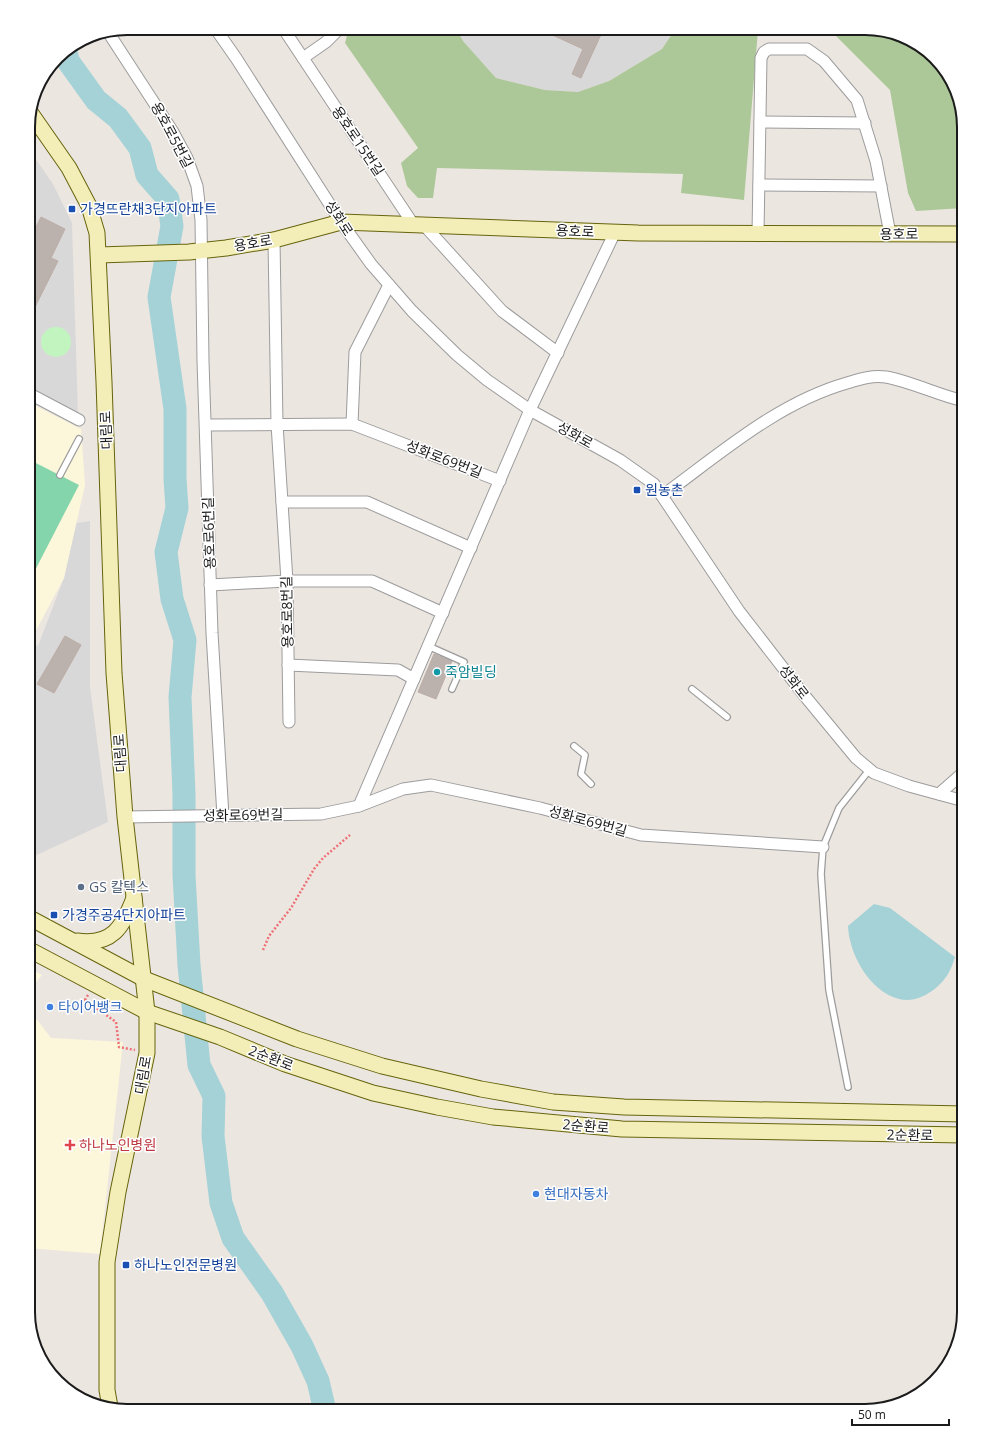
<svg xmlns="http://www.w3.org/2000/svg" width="992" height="1439" font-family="'Open Sans','Noto Sans KR',sans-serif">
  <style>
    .residential { fill: #d9d8d8 }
    .education { fill: #fcf7da }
    .forest { fill: #adc898 }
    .park { fill: #c2f4bf }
    .pitch { fill: #84d5ab }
    .water { fill: #a4d2d6 }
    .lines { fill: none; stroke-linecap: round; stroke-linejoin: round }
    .river { stroke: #a4d2d6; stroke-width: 23 }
    .building { fill: #bbb2ae; stroke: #bcaca5 }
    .lane-casing { stroke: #9c9c9c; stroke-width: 8 }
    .street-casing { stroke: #9c9c9c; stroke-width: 13 }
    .secondary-casing { stroke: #66640d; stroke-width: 17 }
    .path { stroke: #ee7074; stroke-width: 2.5; stroke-dasharray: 2 2; stroke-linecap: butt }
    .lane { stroke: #fff; stroke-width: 5.5 }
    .street { stroke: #fff; stroke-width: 11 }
    .secondary { stroke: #f3eeb7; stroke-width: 15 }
    .transit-dot { fill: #1a4fb4; stroke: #fff; stroke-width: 1.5 }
    .culture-dot { fill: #0f9aa8; stroke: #fff; stroke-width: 1.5 }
    .service-dot { fill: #5c6f8a; stroke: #fff; stroke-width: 1.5 }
    .shop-dot { fill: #3f7fe0; stroke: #fff; stroke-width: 1.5 }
    .health-dot { fill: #e0444e; stroke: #fff; stroke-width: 1.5 }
    .labels { text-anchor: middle; stroke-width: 3; stroke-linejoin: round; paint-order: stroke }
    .street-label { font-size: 14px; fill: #1b1b1b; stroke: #fff }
    .transit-label { font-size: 14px; fill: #164399; stroke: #fff; text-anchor: start }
    .culture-label { font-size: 14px; fill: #0d838f; stroke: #fff; text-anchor: start }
    .service-label { font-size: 14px; fill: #4e5e75; stroke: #fff; text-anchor: start }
    .shop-label { font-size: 14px; fill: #366cbe; stroke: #fff; text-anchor: start }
    .health-label { font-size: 14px; fill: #be3a42; stroke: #fff; text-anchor: start }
    .rim { fill: none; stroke: #1b1b1b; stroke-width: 2 }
  </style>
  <rect width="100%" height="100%" fill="#ece6e1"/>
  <g class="residential">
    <path d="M456 28H676L662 49 609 81 578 92 545 90 496 78 463 41Z"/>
    <path d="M28 148 53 184 72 223 78 413 28 388Z"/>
    <path d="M90 521V687L108 822 28 859V641L38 646 64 578 76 523Z"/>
  </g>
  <g class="education">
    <path d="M28 402 81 429 85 485 64 578 32 638 28 636Z"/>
    <path d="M28 968 42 975 28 991Z"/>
    <path d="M28 1008 51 1038 123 1042 100 1254 28 1248Z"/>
  </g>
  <g class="forest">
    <path d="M349 28H456L463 41 496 78 545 90 578 92 609 81 662 49 676 28H815L758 30 744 200 681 193 683 174 437 168 433 198H418L407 186 401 163 418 148 345 43Z"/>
    <path d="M828 28H871L915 41 951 78 964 127V208L916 211 908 193 890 90Z"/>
  </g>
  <circle class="park" cx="56" cy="342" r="15"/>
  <path class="pitch" d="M28 459 79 485 28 584Z"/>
  <path class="water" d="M874 904 890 908 955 957C953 963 951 969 948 974 939 989 918 1004 899 999 870 992 849 954 848 926Z"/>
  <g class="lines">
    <path class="river" d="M66 51 68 61 96 100 118 118 140 148 147 175 168 199 172 226 159 297 175 409V479L177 508 166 552 172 599 185 640 180 697 184 794V875L189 965 199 1065 214 1096 213 1136 221 1203 233 1238 272 1293 302 1346 318 1381 325 1411"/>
  </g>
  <g class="building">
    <path d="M537 28H570L582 34 585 28H604L581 78 572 74 583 49Z"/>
    <path d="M41 217 65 229 51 258 58 261 28 321V243Z"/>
    <path d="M65 636 81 645 54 693 37 684Z"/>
    <path d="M434 654 452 661 436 699 418 692Z"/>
  </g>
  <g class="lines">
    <g class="lane-casing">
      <g id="lane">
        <path d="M960 400 964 415"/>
        <path d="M60 475 79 439"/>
        <path d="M428 646 464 662 452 689"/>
        <path d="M692 689 727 717"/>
        <path d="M574 746 585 755 581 774 591 784"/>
        <path d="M848 1087 829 990 821 874 823 847 839 808 870 769"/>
      </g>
    </g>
    <g class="street-casing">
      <g id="street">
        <path d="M215 28 236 58 341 222 371 264 412 311 457 355 487 380 530 410 620 460 654 484 739 611 804 695 856 758 874 773 909 786 964 801"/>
        <path d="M283 28 413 224"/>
        <path d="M108 32 173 132 187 158 197 186 201 220 203 361 212 633 223 816"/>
        <path d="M303 58 326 42 340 28"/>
        <path d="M760 122 865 123"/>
        <path d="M759 185 881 186"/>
        <path d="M423 224 502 311 558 353"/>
        <path d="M615 232 530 410 359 806 403 789 431 785 540 808 641 835 823 847"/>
        <path d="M758 233 761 58 764 52 769 49H807L824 61 857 100 876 161 890 234"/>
        <path d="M274 240 277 424 287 581 289 722"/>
        <path d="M28 393 79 420"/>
        <path d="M352 424 355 352 389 285"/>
        <path d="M209 425 352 424 500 481"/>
        <path d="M662 496C720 454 777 403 847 383 860 379 872 375 886 377 913 382 937 395 964 401"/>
        <path d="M282 502H367L471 548"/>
        <path d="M210 585 287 581H372L443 613"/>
        <path d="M28 638 29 639"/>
        <path d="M288 665 398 670 414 679"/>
        <path d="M939 794 964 772"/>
        <path d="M125 817 321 814 359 806"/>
      </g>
    </g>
    <g class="secondary-casing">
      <g id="secondary">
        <path d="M30 112 69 168 89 206 97 233 104 382 114 673 125 817 147 1012V1053L118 1192 107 1262V1390L110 1407"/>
        <path d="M99 255 189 252 226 248 274 240 341 222 638 233 964 234"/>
        <path d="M28 917 144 979 297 1039 382 1066 481 1089 553 1102 624 1107 964 1114"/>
        <path d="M77 941C112 946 123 927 134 898"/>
        <path d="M28 949 147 1012 220 1037 285 1064 373 1093 437 1107 493 1117 622 1129 964 1135"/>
      </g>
    </g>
    <g class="path">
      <path d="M263 950 269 936 291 908 314 869 323 858 350 835"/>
      <path d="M88 995 85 1000 116 1022 119 1047 135 1050"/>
    </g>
    <use href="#lane" class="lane"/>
    <use href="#street" class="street"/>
    <use href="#secondary" class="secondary"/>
  </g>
  <g class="transit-dot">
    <rect x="68" y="205" width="8" height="8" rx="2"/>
    <rect x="633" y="486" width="8" height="8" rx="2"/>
    <rect x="50" y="911" width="8" height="8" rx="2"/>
    <rect x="122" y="1261" width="8" height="8" rx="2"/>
  </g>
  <circle class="culture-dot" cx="437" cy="672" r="4"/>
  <circle class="service-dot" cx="81" cy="887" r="4"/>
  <g class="shop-dot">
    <circle cx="50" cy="1007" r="4"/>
    <circle cx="536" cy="1194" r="4"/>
  </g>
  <path class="health-dot" d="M68 1139h4v4h4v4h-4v4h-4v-4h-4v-4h4z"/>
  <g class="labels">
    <g class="street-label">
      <text transform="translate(172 135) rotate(62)" y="5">용호로5번길</text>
      <text transform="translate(358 141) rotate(56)" y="5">용호로15번길</text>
      <text transform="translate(339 218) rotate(57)" y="5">성화로</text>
      <text transform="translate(575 231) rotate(3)" y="5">용호로</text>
      <text x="899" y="239">용호로</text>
      <text transform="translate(253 243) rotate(-10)" y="5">용호로</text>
      <text transform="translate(106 430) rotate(-92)" y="5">대림로</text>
      <text transform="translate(575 435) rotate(29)" y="5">성화로</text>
      <text transform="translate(444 459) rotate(21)" y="5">성화로69번길</text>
      <text transform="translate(209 533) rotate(-92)" y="5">용호로6번길</text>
      <text transform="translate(287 612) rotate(-91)" y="5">용호로8번길</text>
      <text transform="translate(794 682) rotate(52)" y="5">성화로</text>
      <text transform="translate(120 753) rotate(-94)" y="5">대림로</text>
      <text transform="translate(243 815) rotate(-1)" y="5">성화로69번길</text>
      <text transform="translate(588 821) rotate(15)" y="5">성화로69번길</text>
      <text transform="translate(271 1058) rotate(21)" y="5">2순환로</text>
      <text transform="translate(143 1075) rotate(-80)" y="5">대림로</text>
      <text transform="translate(586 1126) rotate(5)" y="5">2순환로</text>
      <text transform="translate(910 1135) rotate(1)" y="5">2순환로</text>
    </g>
    <g class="transit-label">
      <text x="80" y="214">가경뜨란채3단지아파트</text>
      <text x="645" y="495">원농촌</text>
      <text x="62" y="920">가경주공4단지아파트</text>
      <text x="134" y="1270">하나노인전문병원</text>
    </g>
    <g class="culture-label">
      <text x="445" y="677">죽암빌딩</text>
    </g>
    <g class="service-label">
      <text x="89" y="892">GS 칼텍스</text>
    </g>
    <g class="shop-label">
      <text x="58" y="1012">타이어뱅크</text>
      <text x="544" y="1199">현대자동차</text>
    </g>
    <g class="health-label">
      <text x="79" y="1150">하나노인병원</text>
    </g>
  </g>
  <path d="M0 0H992V1439H0ZM127 35H865A92 92 0 0 1 957 127V1312A92 92 0 0 1 865 1404H127A92 92 0 0 1 35 1312V127A92 92 0 0 1 127 35Z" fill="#fff" fill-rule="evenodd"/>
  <path class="rim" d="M127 35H865A92 92 0 0 1 957 127V1312A92 92 0 0 1 865 1404H127A92 92 0 0 1 35 1312V127A92 92 0 0 1 127 35Z"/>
  <path d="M852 1419v6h97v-6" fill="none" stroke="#1b1b1b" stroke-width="2"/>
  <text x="858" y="1419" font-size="12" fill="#1b1b1b" stroke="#ffffff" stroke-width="3" paint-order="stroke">50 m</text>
</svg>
